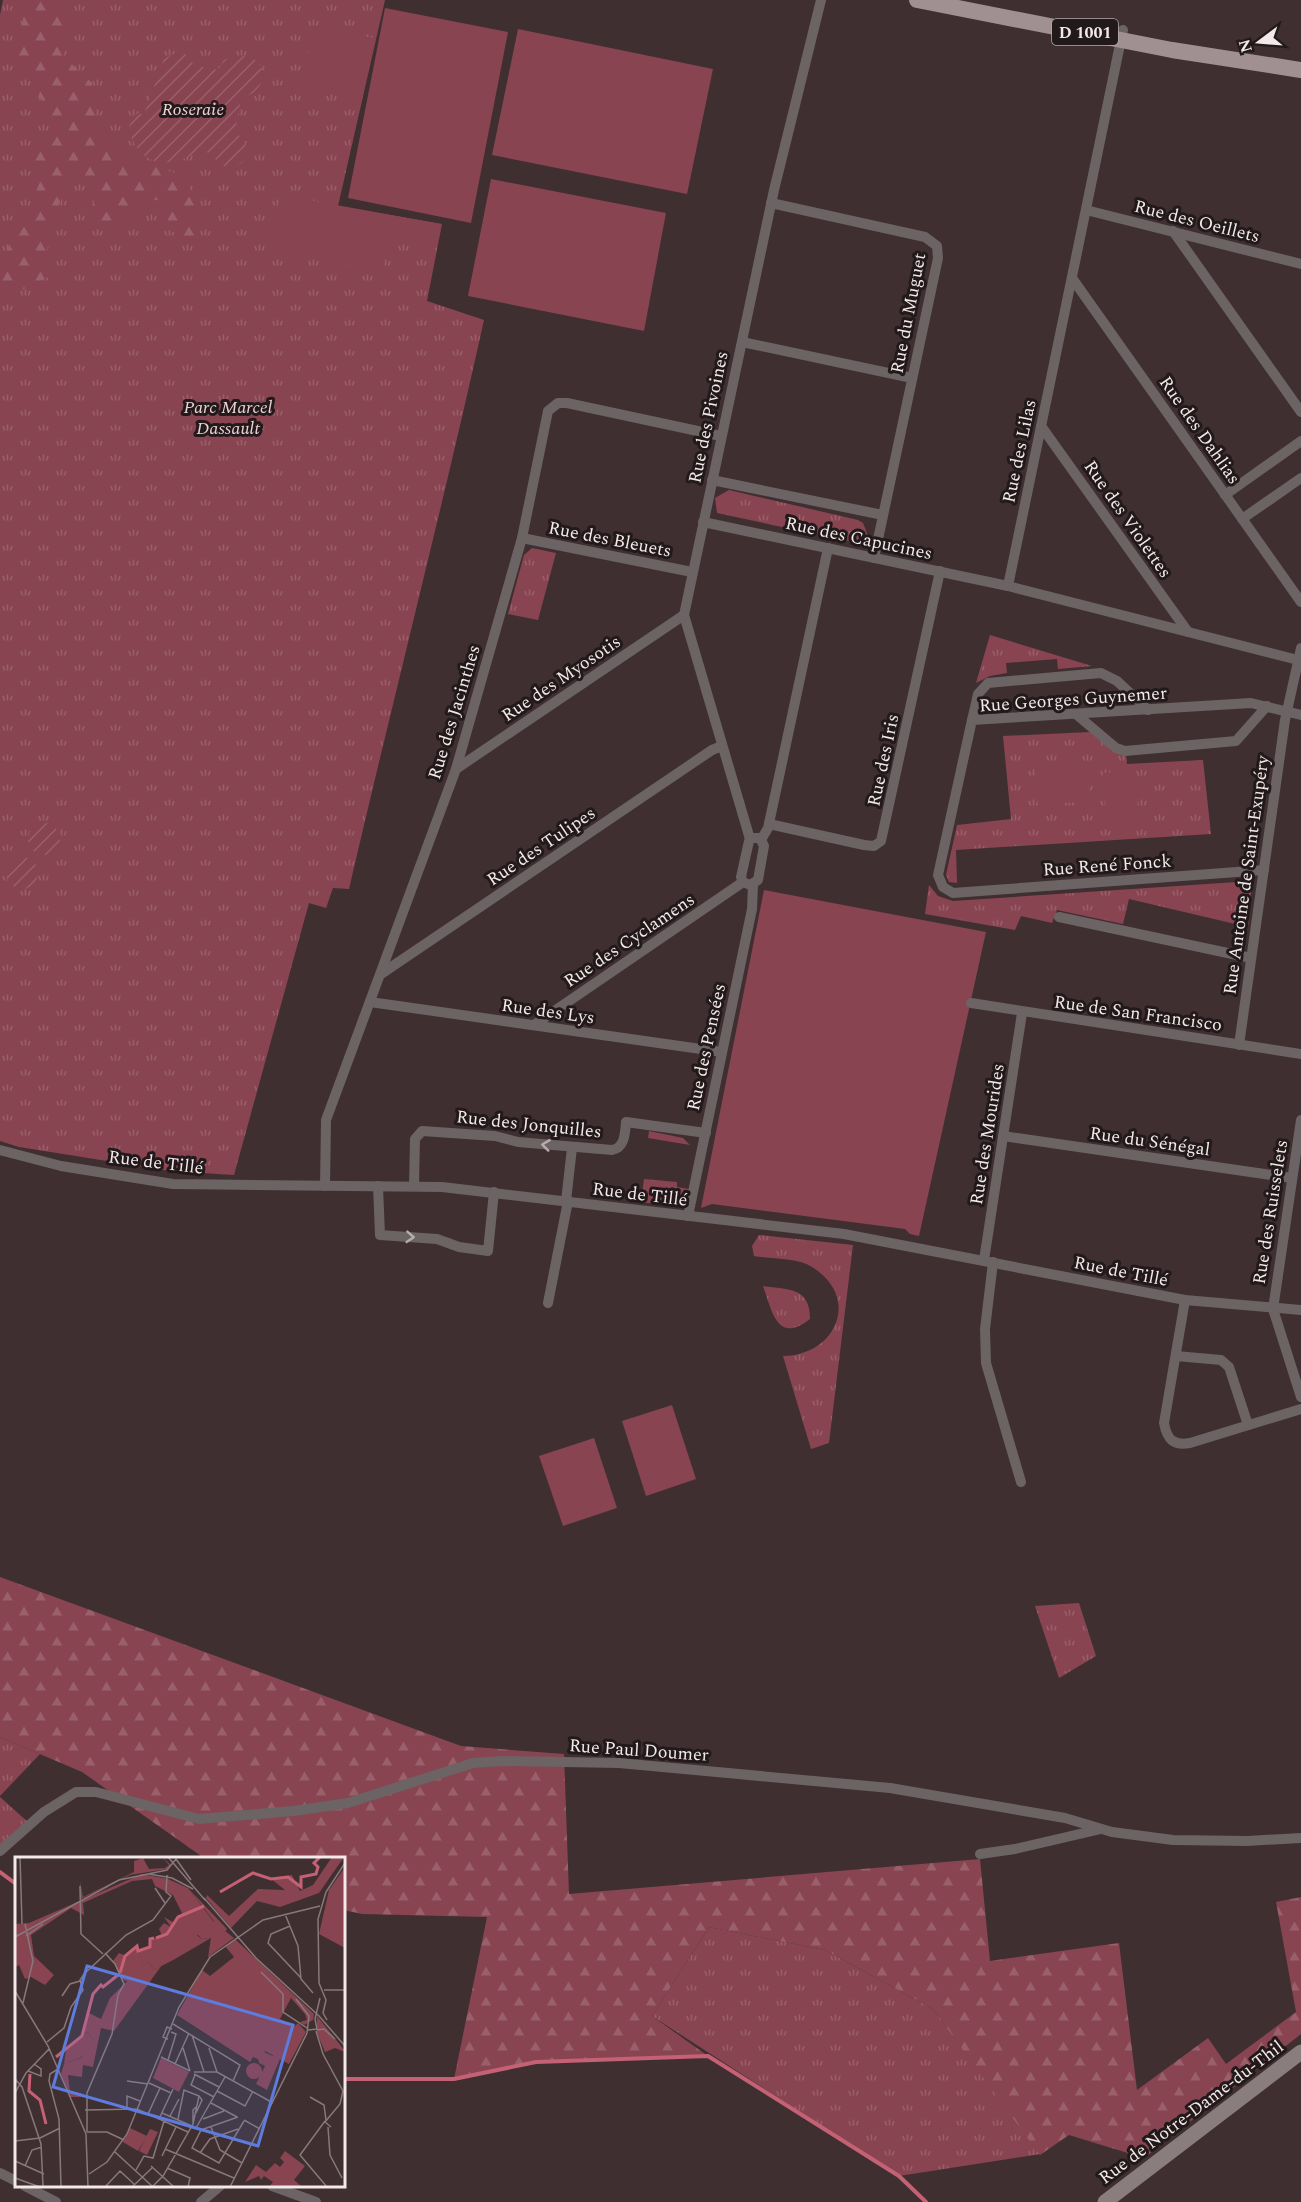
<svg xmlns="http://www.w3.org/2000/svg" width="1301" height="2202" font-family="Spectral,serif">
  <style>
    .grass { fill: url(#grass-tufts) }
    .forest { fill: url(#forest-firs) }
    .garden { fill: url(#garden-furrows) }
    .pitch { fill: #884451 }
    .lines { fill: none; stroke-linecap: round; stroke-linejoin: round }
    .stream { stroke: #c46175; stroke-width: 4 }
    .street { stroke: #6b6364; stroke-width: 10 }
    .secondary { stroke: #8a7d7e; stroke-width: 15 }
    .primary { stroke: #a19092; stroke-width: 16 }
    .oneway { stroke: #b6acae }
    .labels { text-anchor: middle; stroke-width: 6; stroke-linejoin: round; paint-order: stroke }
    .shield { fill: #21191a; stroke: #b4aaac; stroke-width: 1.5 }
    .shield-label { font-size: 16px; font-weight: bold; fill: #f3e8ea }
    .park-label { font-size: 18px; font-style: italic; fill: #eed2d6; stroke: #21191a }
    .street-label { font-size: 18px; fill: #f3e8ea; stroke: #21191a }
    .inset-river { fill: none; stroke: #c46175; stroke-width: 3 }
    .inset-road { fill: none; stroke: #87797b; stroke-width: 1.5 }
    .view { fill: #5d7cdd; fill-opacity: 0.15; stroke: #5d7cdd; stroke-width: 3 }
    .inset-edge { fill: none; stroke: #f3e8ea; stroke-width: 3 }
  </style>
  <defs>
    <pattern id="grass-tufts" width="24" height="20" patternUnits="userSpaceOnUse" patternTransform="scale(1.5)"><rect width="24" height="20" fill="#884451"/><path d="M3 7l-1-3M5 7V3M7 7l1-3M15 17l-1-3M17 17v-4M19 17l1-3" fill="none" stroke="#995f6a"/></pattern>
    <pattern id="forest-firs" width="22" height="20" patternUnits="userSpaceOnUse" patternTransform="scale(1.5)"><rect width="22" height="20" fill="#884451"/><path d="M5 1l3.5 6h-7zM16 11l3.5 6h-7z" fill="#995f6a"/></pattern>
    <pattern id="garden-furrows" width="10" height="10" patternUnits="userSpaceOnUse" patternTransform="scale(1.5)"><rect width="10" height="10" fill="#884451"/><path d="M-1 1l2-2M0 10L10 0M9 11l2-2" fill="none" stroke="#995f6a"/></pattern>
  </defs>
  <rect width="100%" height="100%" fill="#3f2f31"/>
  <g class="grass">
    <path d="M3 0H385L338 206 442 224 427 301 484 320C442 510 393 699 349 889L333 888 326 908 309 903 234 1175 170 1171 19 1147 0 1141V15Z"/>
    <path d="M729 490 858 520 863 523 868 536 865 542 857 543 717 513 715 498Z"/>
    <path d="M532 548 556 553 538 620 508 614 524 555Z"/>
    <path d="M990 635 1092 666 1058 669 1057 659 1006 663 1007 673 990 676 976 683Z"/>
    <path d="M1090 732 1126 755 1127 764 1203 760 1211 834 956 850 957 883 949 882 946 875 957 825 1011 819 1003 736Z"/>
    <path d="M1252 881 1248 927 1129 899 1123 924 1057 910 1052 923 1021 916 1015 930 925 914 929 885 938 896 953 901Z"/>
    <path d="M649 1131 683 1138 690 1145 648 1138Z"/>
    <path d="M644 1179 677 1182V1187L689 1189 686 1208 641 1202Z"/>
    <path d="M759 1235 853 1245 829 1443 811 1449 783 1356C837 1355 861 1297 812 1267 798 1258 771 1259 754 1256L752 1246Z"/>
    <path d="M763 1286C789 1290 810 1287 810 1319 777 1345 772 1311 763 1286Z"/>
    <path d="M1079 1603 1096 1656 1059 1678 1035 1606Z"/>
    <path d="M0 1737 40 1754 0 1796Z"/>
    <path d="M0 1797 28 1822 0 1845Z"/>
    <path d="M709 1927 825 1950 933 2009 1041 2154 899 2176 652 2016Z"/>
  </g>
  <g class="forest">
    <path d="M27 0H69L64 57 92 83 97 126 129 159 185 176 201 216 198 236 186 237 169 230 164 202 148 198 113 228 89 215 97 192 72 176 58 207 47 250 55 274 17 292 0 285 11 236 24 223 41 178 27 150 56 134 48 110 15 56Z"/>
    <path d="M0 1577 461 1746 564 1754 569 1894 980 1859 990 1961 1119 1943 1137 2090 1208 2038 1226 2064 1296 2012 1276 1902 1301 1897V2034L1144 2158 1069 2135 1040 2155 933 2009 825 1950 709 1927 652 2016 708 2056 536 2062 454 2079 487 1917 362 1914 344 1910V1858H204L82 1772 0 1737Z"/>
  </g>
  <g class="garden">
    <path d="M177 52 187 55 194 65 218 70 224 60C262 42 280 86 241 99L235 133C264 150 232 189 211 153L199 151C169 171 135 166 129 126L136 114H144L164 59Z"/>
    <circle cx="44" cy="839" r="16"/>
    <circle cx="22" cy="873" r="16"/>
  </g>
  <g class="pitch">
    <path d="M385 8 508 32 471 223 348 198Z"/>
    <path d="M314 27 374 38 362 100 302 88Z"/>
    <path d="M518 29 713 69 687 194 492 155Z"/>
    <path d="M491 179 666 213 644 331 468 296Z"/>
    <path d="M281 195 441 224 436 248 388 240 383 272 277 252 271 246 270 235Z"/>
    <path d="M1087 766 1089 801 1038 805 1036 770Z"/>
    <path d="M1135 770 1139 822 1107 824 1103 773Z"/>
    <path d="M764 890 986 932 919 1236 910 1234 905 1229 712 1204 701 1208Z"/>
    <path d="M672 1405 696 1479 646 1496 622 1421Z"/>
    <path d="M594 1438 617 1508 563 1526 539 1456Z"/>
  </g>
  <g class="lines">
    <g class="stream">
      <path d="M0 1872 16 1884"/>
      <path d="M344 2079H454L536 2062 708 2056 899 2176 926 2202"/>
    </g>
    <g class="street">
      <path d="M771 203 925 237 937 246 938 258 874 558"/>
      <path d="M1086 210 1301 264"/>
      <path d="M1173 231 1301 412"/>
      <path d="M1072 278 1301 602"/>
      <path d="M742 342 912 378"/>
      <path d="M1041 426 1188 632"/>
      <path d="M712 480 883 515"/>
      <path d="M1225 495 1301 441"/>
      <path d="M1242 519 1301 478"/>
      <path d="M703 522 1008 586 1298 660"/>
      <path d="M522 538 692 572"/>
      <path d="M1008 586 1123 30"/>
      <path d="M1077 715 1116 748 1125 751 1236 741 1267 706"/>
      <path d="M972 720 978 694 988 683 1101 673 1117 681 1148 710"/>
      <path d="M456 769 684 615"/>
      <path d="M769 824 864 845 874 846 881 841 940 571"/>
      <path d="M752 838H760L764 846 758 880 750 885 743 882 741 877 749 841Z"/>
      <path d="M750 839 684 615 774 190 821 0"/>
      <path d="M761 840 768 828 828 548"/>
      <path d="M1264 870 953 893 943 887 938 875 972 720 1251 703 1301 715"/>
      <path d="M1059 917 1251 958"/>
      <path d="M381 974 712 750 722 746"/>
      <path d="M370 1002 722 1052"/>
      <path d="M971 1003 1301 1054"/>
      <path d="M534 1025 743 882"/>
      <path d="M1239 1045 1285 720 1301 648"/>
      <path d="M1301 1120 1273 1309 1301 1397"/>
      <path d="M1003 1136 1292 1178"/>
      <path d="M0 1150 61 1166 173 1184 442 1187 844 1234 1185 1300 1301 1310"/>
      <path d="M325 1186 326 1120 456 769 522 538 548 411 558 403H567L721 436"/>
      <path d="M378 1186 380 1235 437 1239 459 1247 488 1251 494 1192"/>
      <path d="M414 1186 415 1139 422 1131 495 1136 518 1142 612 1150C625 1148 625 1133 626 1122L706 1133"/>
      <path d="M566 1201 572 1148"/>
      <path d="M688 1216 752 909 753 885"/>
      <path d="M984 1260 1022 1013"/>
      <path d="M993 1262 985 1329 986 1363 1021 1482"/>
      <path d="M1185 1300 1164 1423C1167 1440 1174 1446 1190 1443L1301 1409"/>
      <path d="M548 1303 568 1201"/>
      <path d="M1176 1356 1221 1360 1229 1367 1248 1425"/>
      <path d="M0 1851 44 1812 76 1792H96L199 1819 294 1811 348 1803 473 1763 502 1761 619 1763 890 1788 1065 1818 1112 1832 1173 1840 1247 1841 1301 1838"/>
      <path d="M980 1854 1015 1849 1101 1829"/>
      <path d="M0 2173 16 2181"/>
      <path d="M25 2186 56 2202"/>
      <path d="M272 2186 316 2202"/>
      <path d="M201 2202 220 2186"/>
    </g>
    <path class="secondary" d="M1105 2202 1301 2052"/>
    <path class="primary" d="M917 0 1172 50 1301 70"/>
  </g>
  <defs><path id="oneway-chevron" d="M-2-3.5L2.5 0L-2 3.5" fill="none" stroke-width="1.6" stroke-linecap="round" stroke-linejoin="round" transform="scale(1.5)"/></defs>
  <g class="oneway">
    <use href="#oneway-chevron" transform="translate(546 1145) rotate(-173)"/>
    <use href="#oneway-chevron" transform="translate(410 1237) rotate(4)"/>
  </g>
  <g class="labels">
    <rect class="shield" x="1052" y="19" width="66" height="26" rx="4.5"/>
    <g class="shield-label">
      <text x="1085" y="38">D 1001</text>
    </g>
    <g class="park-label">
      <text x="193" y="115">Roseraie</text>
      <text x="228" y="413">Parc Marcel<tspan x="228" dy="21">Dassault</tspan></text>
    </g>
    <g class="street-label">
      <text transform="translate(1197 221) rotate(14)" y="6">Rue des Oeillets</text>
      <text transform="translate(908 313) rotate(-79)" y="6">Rue du Muguet</text>
      <text transform="translate(708 417) rotate(-78)" y="6">Rue des Pivoines</text>
      <text transform="translate(1200 430) rotate(55)" y="6">Rue des Dahlias</text>
      <text transform="translate(1019 451) rotate(-78)" y="6">Rue des Lilas</text>
      <text transform="translate(1128 519) rotate(55)" y="6">Rue des Violettes</text>
      <text transform="translate(859 538) rotate(12)" y="6">Rue des Capucines</text>
      <text transform="translate(610 539) rotate(11)" y="6">Rue des Bleuets</text>
      <text transform="translate(561 678) rotate(-34)" y="6">Rue des Myosotis</text>
      <text transform="translate(1073 699) rotate(-4)" y="6">Rue Georges Guynemer</text>
      <text transform="translate(454 712) rotate(-73)" y="6">Rue des Jacinthes</text>
      <text transform="translate(883 760) rotate(-78)" y="6">Rue des Iris</text>
      <text transform="translate(541 846) rotate(-34)" y="6">Rue des Tulipes</text>
      <text transform="translate(1107 865) rotate(-4)" y="6">Rue René Fonck</text>
      <text transform="translate(1246 875) rotate(-82)" y="6">Rue Antoine de Saint-Exupéry</text>
      <text transform="translate(629 940) rotate(-34)" y="6">Rue des Cyclamens</text>
      <text transform="translate(548 1011) rotate(8)" y="6">Rue des Lys</text>
      <text transform="translate(1138 1013) rotate(8)" y="6">Rue de San Francisco</text>
      <text transform="translate(706 1047) rotate(-78)" y="6">Rue des Pensées</text>
      <text transform="translate(529 1124) rotate(6)" y="6">Rue des Jonquilles</text>
      <text transform="translate(987 1134) rotate(-81)" y="6">Rue des Mourides</text>
      <text transform="translate(1150 1141) rotate(8)" y="6">Rue du Sénégal</text>
      <text transform="translate(156 1162) rotate(7)" y="6">Rue de Tillé</text>
      <text transform="translate(640 1194) rotate(7)" y="6">Rue de Tillé</text>
      <text transform="translate(1270 1212) rotate(-81)" y="6">Rue des Ruisselets</text>
      <text transform="translate(1121 1271) rotate(11)" y="6">Rue de Tillé</text>
      <text transform="translate(639 1750) rotate(4)" y="6">Rue Paul Doumer</text>
      <text transform="translate(1191 2112) rotate(-37)" y="6">Rue de Notre-Dame-du-Thil</text>
    </g>
  </g>
  <g transform="translate(15 1857)">
    <rect width="330" height="330" fill="#3f2f31"/>
    <path d="M147 0 156 8 152 12 115 18 66 42 65 24 68 40 119 15V4L128 1 134 12 150 11 154 8ZM330 10V91L304 77 314 33ZM127 17 153 22 173 31 199 65 219 81 193 100 196 81 187 82 183 78 162 91 148 92 160 102 139 113 133 104 113 125 107 122 98 104 104 96 111 99 122 89 123 93 135 90V82L147 79 144 72 149 66 156 70 149 60 158 65 167 56 158 38 140 29 137 22 117 24 68 46 69 58 56 51 16 78 19 99 39 118 30 128 16 120 10 122 4 108 0 110V67L14 66ZM220 82 299 157 298 163 289 168 285 165 292 163 290 157 276 141 265 162 280 169 283 166 291 175 274 207 250 194 245 203 238 200 235 205 162 158 187 113 195 119 219 100 210 89ZM302 159 330 194V195L320 191 310 195 302 176ZM72 175 79 183 74 193 65 201 49 207 51 194ZM270 294 290 309 279 323 287 330H254L258 325 249 319 246 323 244 319 230 325 241 308 251 315 260 306 265 310 269 305 265 301Z" fill="#884451"/>
    <path d="M317 0H329L304 36 265 50 242 44 216 71 191 41 192 38 214 59 243 32 270 33 255 21 277 18 285 34 298 28ZM173 31 212 72 209 76 198 79 193 68 199 64ZM177 75 187 82 196 81 160 102 146 101 148 93 139 96V90L150 86 162 91ZM133 104 139 113 147 108 99 174 86 171 78 210 68 208 67 220 53 218 55 235 66 236V240H55L46 217 49 207 66 201 79 183 72 175 67 179 72 155 86 162 95 141ZM251 160 264 170 272 168 289 177 287 180 271 172 252 181 253 172 259 170 251 166Z" fill="#884451"/>
    <path d="M115 271 132 279 123 294 108 285Z" fill="#884451"/>
    <path d="M135 272 143 275 132 298 124 294Z" fill="#884451"/>
    <path d="M247 187 252 189 249 195 258 199 261 194 267 197 252 233 241 227 250 209 244 206 242 196ZM146 201 174 215 164 235 138 221ZM231 214a8 8 0 1 1 16 0a8 8 0 1 1-16 0Z" fill="#884451"/>
    <path class="inset-river" d="M205 35 238 16 256 22 273 20 286 30V20L301 17 303 10 299 6 305 0M141 81 152 77 163 60 189 49M105 116 110 99 122 89 123 94 135 90V82L139 81M41 200 67 179 78 137 86 128 88 130 103 118M15 217 14 234 25 243 31 267"/>
    <path class="inset-road" d="M5 0 7 67M153 0 190 43M134 17 157 21 178 32M65 29 66 77 88 97M140 31 150 46M189 41 241 101 304 159 330 189M270 57 283 89 286 122 298 136M275 69 256 77 253 86 286 121M11 79 28 67M0 80 104 23 152 13 161 2 176 23M246 115 268 137V155L292 171M309 133H330M0 134 33 189 71 277 73 330M47 139 55 127 65 124M8 146 18 104 10 67M312 163 308 156 311 143 304 126 303 62 311 35 330 6M158 167 225 208 218 224M293 173 302 172 300 162 305 141M302 173 309 172 320 182M301 174 308 197 328 234 325 247 310 265 316 270M177 178 189 215M153 182 148 180 152 170 157 172M32 185 49 171 56 150 68 133 65 123 69 117 111 78 138 63 156 39 151 35 152 18M168 191 175 214M194 191 202 215M146 200 175 214M153 203 161 177 156 175M160 207 174 176M43 212 35 217 34 224 44 262 46 330M13 214 26 219V212L19 207M179 215H202L258 246M179 217 204 230M180 218 176 228 199 240M0 222 7 230 26 287 28 329M112 224 133 227M134 226 156 236M202 234 230 249 238 234M0 236 11 216 34 192M295 240 309 248 311 263M196 246 222 260M112 252V239L125 244M70 253 122 252 173 275M147 256 186 273 223 260M181 256 187 243 184 239M133 257 145 231M155 259 164 242M144 262 158 232M188 262 209 254M229 263 245 272M310 264 285 298 312 330M178 267V253L181 250M196 270 205 293 227 306M313 270 315 298 327 321M181 271 210 220M186 273 177 291 204 306 229 264M72 275V236L97 177 103 138 109 127 100 107 90 96M72 275H92L109 283M0 284 25 281 45 271M150 292 219 321M100 295 137 329M185 296 195 282 223 272M147 299 161 270M0 304 29 317M10 309 17 293 27 290M136 309 159 330M152 311 175 321 173 330M121 313 129 299 138 301 149 264M74 317 92 305 112 277 164 150 195 100 248 63 305 49M0 321 25 330M90 330 105 314 119 327M117 330 137 311M137 330 148 319 178 267 184 239 169 233 163 262M215 330 292 176 294 159 281 142"/>
    <path class="view" d="M72 109 278 168 243 289 38 230Z"/>
    <rect width="330" height="330" class="inset-edge"/>
  </g>
  <g transform="translate(1259 42) rotate(254)" stroke="#21191a" stroke-width="4.5" paint-order="stroke">
  <path d="M0-4.5L10 22L0 15L-10 22Z" fill="#f3e8ea"/>
  <text y="-9" font-size="16" font-weight="bold" text-anchor="middle" fill="#f3e8ea">N</text>
  </g>
</svg>
